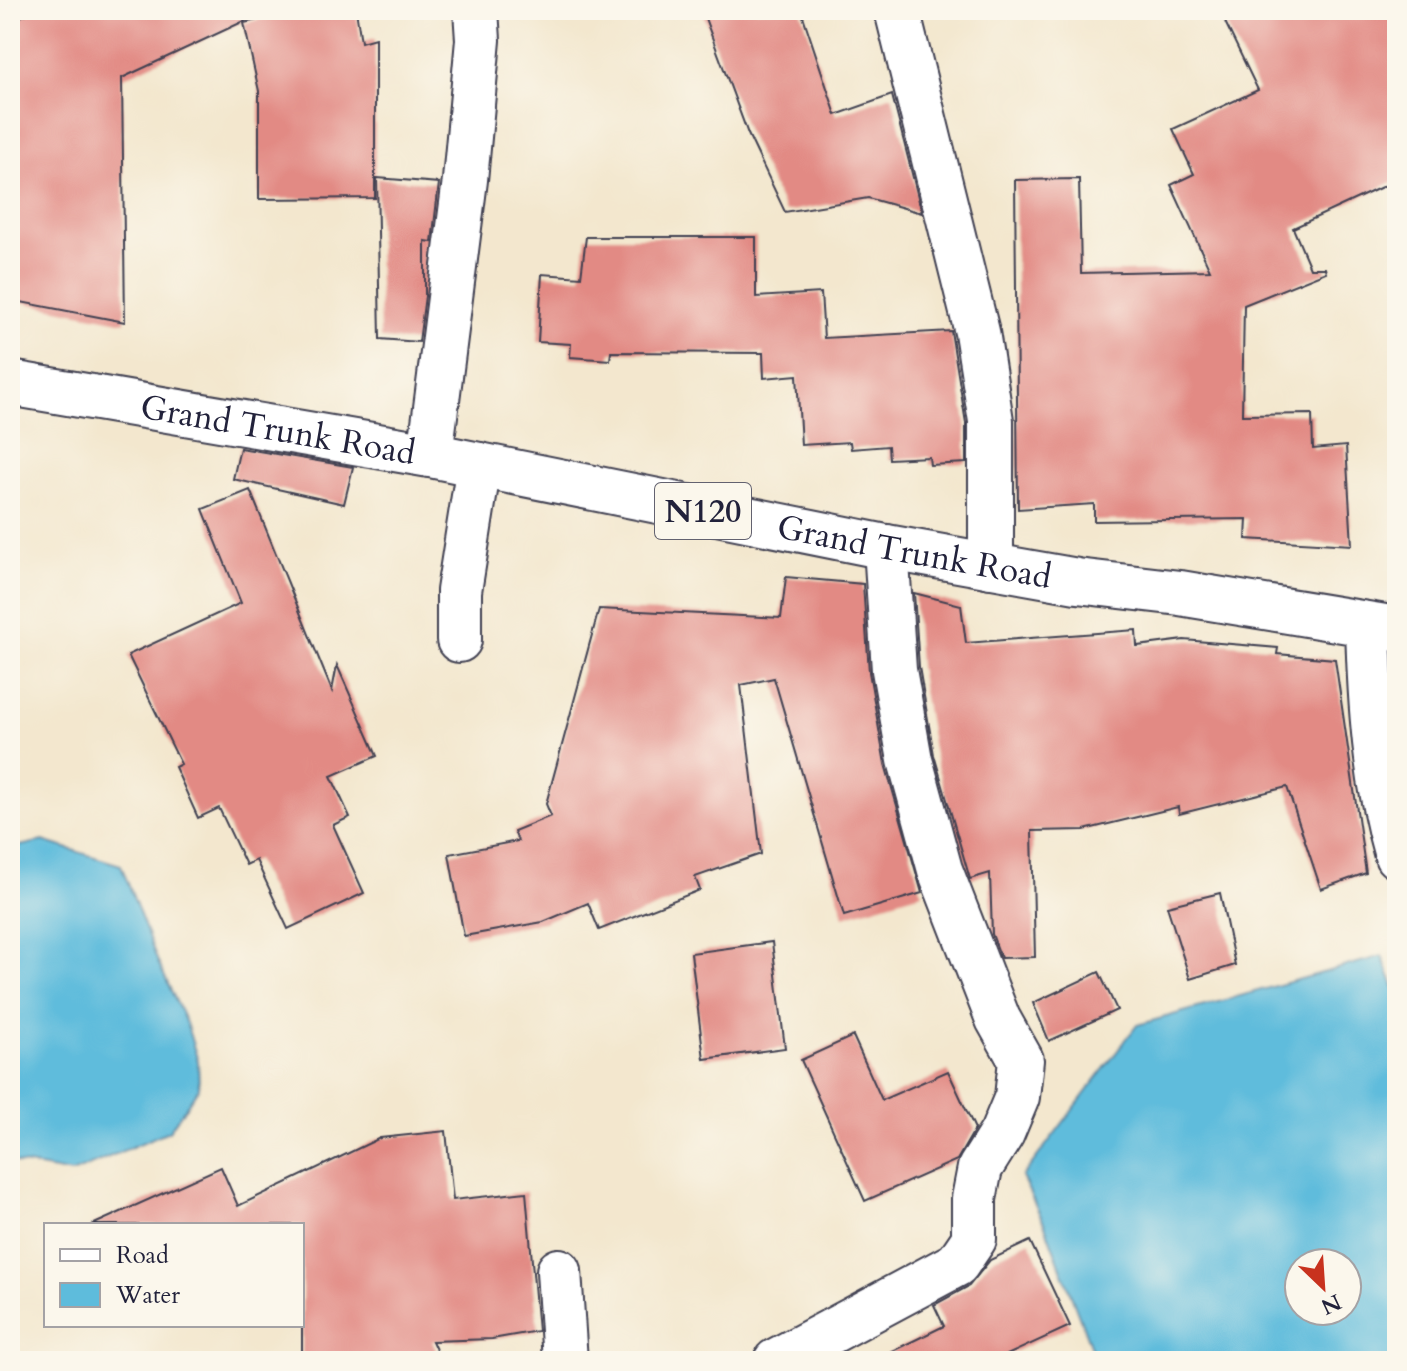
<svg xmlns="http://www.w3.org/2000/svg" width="1407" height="1371" font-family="Cardo,serif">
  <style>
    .water { fill: #5ebcdc; stroke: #406f8c; stroke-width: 2; fill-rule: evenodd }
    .building { fill: #e28a84 }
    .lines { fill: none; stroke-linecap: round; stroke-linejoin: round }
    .street-casing { stroke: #414051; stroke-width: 48 }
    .highway-casing { stroke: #414051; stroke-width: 48 }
    .street { stroke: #fff; stroke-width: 44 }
    .highway { stroke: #fff; stroke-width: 44 }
    .labels { text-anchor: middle; stroke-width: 7; stroke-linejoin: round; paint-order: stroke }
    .shield { fill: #fbf7ec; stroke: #636270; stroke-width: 2 }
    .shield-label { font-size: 32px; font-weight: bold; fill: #22223b }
    .street-label { font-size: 34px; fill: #22223b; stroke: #fbf7ec }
  </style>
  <rect width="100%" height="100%" fill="#fbf7ec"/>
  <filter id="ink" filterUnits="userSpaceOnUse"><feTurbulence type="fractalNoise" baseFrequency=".0125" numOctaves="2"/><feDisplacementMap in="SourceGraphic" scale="16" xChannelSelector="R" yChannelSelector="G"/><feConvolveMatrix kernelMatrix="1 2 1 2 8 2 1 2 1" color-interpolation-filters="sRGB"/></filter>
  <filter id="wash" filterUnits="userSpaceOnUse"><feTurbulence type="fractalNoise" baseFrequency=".006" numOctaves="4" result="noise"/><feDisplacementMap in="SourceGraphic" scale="32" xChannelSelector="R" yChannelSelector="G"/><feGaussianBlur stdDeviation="1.8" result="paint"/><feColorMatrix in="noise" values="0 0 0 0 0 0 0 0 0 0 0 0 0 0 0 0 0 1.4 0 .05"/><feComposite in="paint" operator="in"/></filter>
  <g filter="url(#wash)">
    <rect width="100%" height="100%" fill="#f3e7ce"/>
    <g class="water">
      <path d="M43 841 121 865 158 962 186 1023 198 1061 199 1088 169 1131 72 1173 10 1162V848Z"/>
      <path d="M1382 956 1397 993V1361H1096L1044 1223 1022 1177 1137 1025ZM1299 1263H1347V1311H1299Z"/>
    </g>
    <g id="blocks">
      <g class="building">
        <path d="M34 10H268L122 78 125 322 10 300V22Z"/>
        <path d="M300 10H356L361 42 375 38V198L259 199V91L244 23Z"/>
        <path d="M702 10H801L836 115 892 95 922 213 868 198 785 212 748 134Z"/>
        <path d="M1251 10H1397V180L1293 228 1310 268H1325L1326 272 1244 305 1242 415 1312 414 1313 449 1346 446 1352 545 1246 539 1247 519 1094 521V504L1018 509 1015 180 1079 179 1081 273 1210 270 1171 185 1194 174 1173 129 1258 90 1225 22Z"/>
        <path d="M377 178 439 183 432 242 425 241V296L419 342 380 339Z"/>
        <path d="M586 237H756V297L821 293 824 338 951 331 966 423V463L930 465 929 457 889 459 888 446 851 449 850 442 801 445 797 375 764 378 763 353 611 352 610 360 570 357 571 344 538 342 542 274 581 277Z"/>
        <path d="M240 448 353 467 344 504 233 479Z"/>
        <path d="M250 490 332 691 337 665 377 756 331 776 350 817 333 825 364 893 288 929 256 860 246 865 219 808 198 818 175 767 181 764 128 655 241 603 203 509Z"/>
        <path d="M786 577 863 584 869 672 885 764 922 893 844 916 774 678 741 685 761 854 695 877 700 890 599 930 588 903 543 922 464 936 449 854 518 841 514 831 551 816 546 804 599 609 781 618Z"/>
        <path d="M914 593 961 605 966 643 1136 630 1137 646 1184 640 1278 648 1277 654 1335 659 1366 873 1321 889 1287 787 1179 814 1178 807 1084 830 1032 831 1035 957 1001 958 992 934 990 873 970 879 934 755 919 667Z"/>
        <path d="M1220 893 1235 965 1190 979 1167 906Z"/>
        <path d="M772 942 785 1048 704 1059 691 953Z"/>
        <path d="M1099 972 1117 1010 1049 1041 1033 1003Z"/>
        <path d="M853 1036 882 1100 948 1071 975 1129 957 1160 865 1201 801 1060Z"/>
        <path d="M446 1131 453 1200 526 1192 538 1331 492 1339 432 1341 441 1361H302V1225H92L221 1167 238 1206 380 1138Z"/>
        <path d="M1030 1241 1070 1326 994 1361H872L944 1326 934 1305 969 1286 990 1260Z"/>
      </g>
    </g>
  </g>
  <g filter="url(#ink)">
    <use href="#blocks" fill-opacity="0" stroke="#414051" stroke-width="2"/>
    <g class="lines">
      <g class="street-casing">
        <g id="street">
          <path d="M897 10 977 332 991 421V566"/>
          <path d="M430 455 465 180 478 40 476 10"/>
          <path d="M1368 625C1370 705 1375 780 1397 856"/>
          <path d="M459 640V591L479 465"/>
          <path d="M559 1271 565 1361"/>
          <path d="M776 1361 957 1264 974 1239V1199L980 1168 1002 1133 1017 1097 1021 1060 998 1019 940 870 910 760 894 670 886 547"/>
        </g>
      </g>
      <g class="highway-casing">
        <g id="highway">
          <path id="s1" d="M10 383 430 455 886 547 1077 581 1180 593 1397 629"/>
        </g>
      </g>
      <use href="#street" class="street"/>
      <use href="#highway" class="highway"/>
    </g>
  </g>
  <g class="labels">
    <rect class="shield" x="655" y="483" width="96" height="56" rx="6"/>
    <g class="shield-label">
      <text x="703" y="522">N120</text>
    </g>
    <g class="street-label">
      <text dy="12" stroke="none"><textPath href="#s1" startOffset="272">Grand Trunk Road</textPath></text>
      <text dy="12" stroke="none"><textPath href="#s1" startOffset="920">Grand Trunk Road</textPath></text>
    </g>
  </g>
  <rect width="1407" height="1371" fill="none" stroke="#fbf7ec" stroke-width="40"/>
  <rect x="44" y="1223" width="260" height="104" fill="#fbf7ec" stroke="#a4a2a5" stroke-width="2"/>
  <rect x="60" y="1249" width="40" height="12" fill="#ffffff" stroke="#a4a2a5" stroke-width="2"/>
  <text x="116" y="1263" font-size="24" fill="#22223b">Road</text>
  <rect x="60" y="1283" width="40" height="24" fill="#5ebcdc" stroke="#a4a2a5" stroke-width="2"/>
  <text x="116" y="1303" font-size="24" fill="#22223b">Water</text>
  <g transform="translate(1323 1287) rotate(155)"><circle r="38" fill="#fbf7ec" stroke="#a4a2a5" stroke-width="2"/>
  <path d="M0-6L14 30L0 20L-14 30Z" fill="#c8321e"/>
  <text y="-12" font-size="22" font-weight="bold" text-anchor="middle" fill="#22223b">N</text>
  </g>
</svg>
